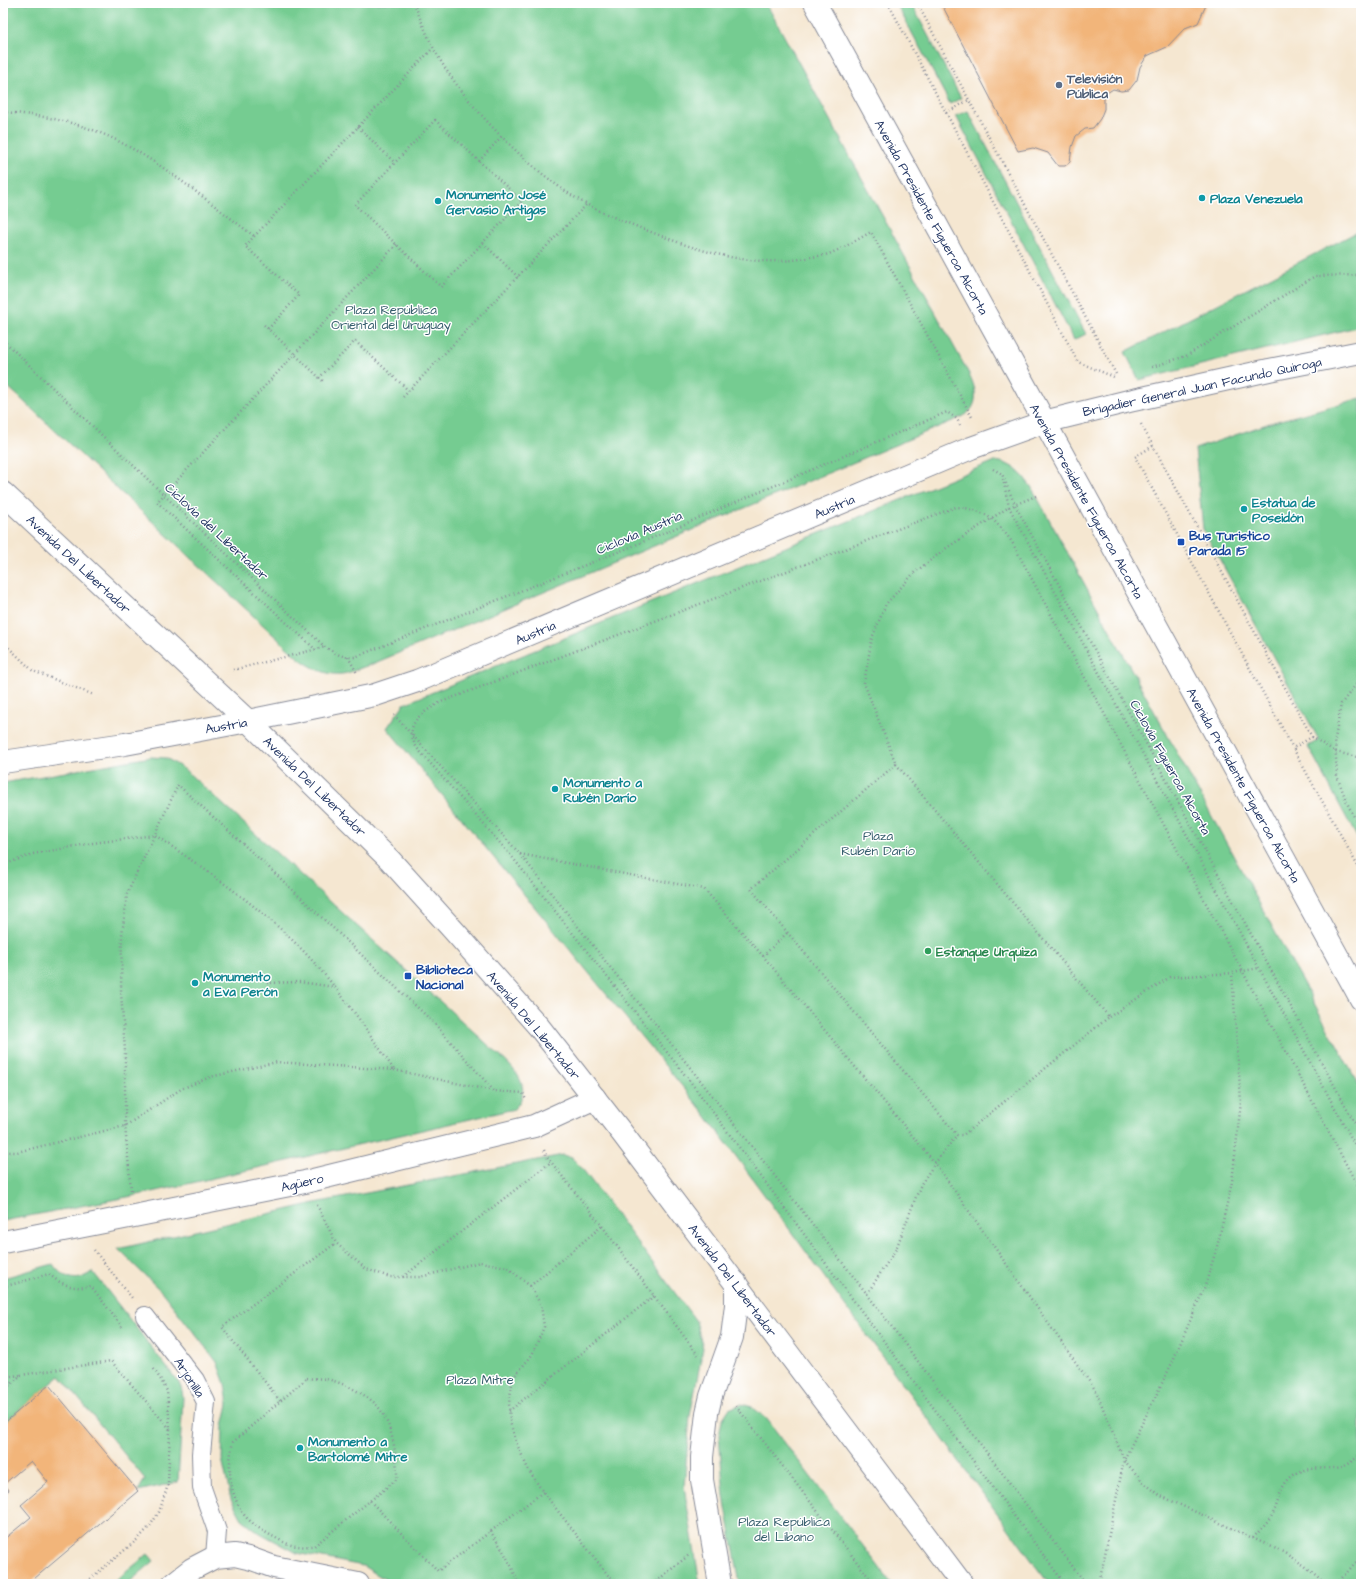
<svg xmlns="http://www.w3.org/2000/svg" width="1364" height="1587" font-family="'Architects Daughter',sans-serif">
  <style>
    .green { fill: #75cc91; stroke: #487e78 }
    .building { fill: #f2b57a }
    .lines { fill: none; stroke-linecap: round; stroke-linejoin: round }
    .pedestrian-casing { stroke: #888b98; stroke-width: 20 }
    .minor-casing { stroke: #888b98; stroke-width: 24 }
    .primary-casing { stroke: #888b98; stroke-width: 24 }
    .path { stroke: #888b98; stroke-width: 2.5; stroke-dasharray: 1 3; stroke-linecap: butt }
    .pedestrian { stroke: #fff; stroke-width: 18 }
    .minor { stroke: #fff; stroke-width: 22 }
    .primary { stroke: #fff; stroke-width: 22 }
    .service-dot { fill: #5c6f8a; stroke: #fff; stroke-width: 1.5 }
    .culture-dot { fill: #0f9aa8; stroke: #fff; stroke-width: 1.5 }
    .transit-dot { fill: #1a4fb4; stroke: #fff; stroke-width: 1.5 }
    .leisure-dot { fill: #2e9e5b; stroke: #fff; stroke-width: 1.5 }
    .labels { text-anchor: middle; stroke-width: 3; stroke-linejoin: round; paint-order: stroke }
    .service-label { font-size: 13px; font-weight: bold; fill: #4e5e75; stroke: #fff; text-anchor: start }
    .culture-label { font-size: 13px; font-weight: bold; fill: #0d838f; stroke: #fff; text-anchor: start }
    .street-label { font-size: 13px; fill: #1b2f5e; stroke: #fff }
    .park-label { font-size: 13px; fill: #365e6d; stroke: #fff }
    .transit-label { font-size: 13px; font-weight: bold; fill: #164399; stroke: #fff; text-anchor: start }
    .leisure-label { font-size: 13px; font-weight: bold; fill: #27864d; stroke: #fff; text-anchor: start }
  </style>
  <rect width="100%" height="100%" fill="#fff"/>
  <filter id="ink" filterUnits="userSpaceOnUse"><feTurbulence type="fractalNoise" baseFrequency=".025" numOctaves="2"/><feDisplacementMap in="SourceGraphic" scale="8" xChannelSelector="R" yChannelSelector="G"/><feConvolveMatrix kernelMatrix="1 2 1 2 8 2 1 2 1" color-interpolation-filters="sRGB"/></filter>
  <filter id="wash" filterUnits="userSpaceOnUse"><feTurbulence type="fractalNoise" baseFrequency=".012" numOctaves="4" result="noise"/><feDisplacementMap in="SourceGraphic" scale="16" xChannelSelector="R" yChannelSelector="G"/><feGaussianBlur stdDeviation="0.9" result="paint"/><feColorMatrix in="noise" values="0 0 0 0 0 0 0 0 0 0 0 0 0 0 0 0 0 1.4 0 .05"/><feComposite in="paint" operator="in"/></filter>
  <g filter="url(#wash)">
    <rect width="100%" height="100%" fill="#f5e7d1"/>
    <g class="green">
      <path d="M3 3H766L969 374C977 390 980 407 962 417L370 665C362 667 355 671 347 673 329 678 309 667 295 655L3 382Z"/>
      <path d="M896 3H911L961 98 950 104Z"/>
      <path d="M968 111 1086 334 1074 340 956 116Z"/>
      <path d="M1361 230V326L1139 380 1125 352Z"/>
      <path d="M1361 398V845L1308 746 1319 740 1203 529 1195 449 1270 423Z"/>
      <path d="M995 461C1013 463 1022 474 1032 488L1361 1089V1584H1049L705 1114 387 728 404 704Z"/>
      <path d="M151 757 166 758 184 769 486 1043C504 1061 539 1083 514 1109L148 1193 3 1221V783Z"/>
      <path d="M563 1155 572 1158 581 1167 696 1321 703 1348 690 1416 684 1487 700 1584H393L363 1566 297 1553 260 1533 242 1519 231 1499 222 1459 223 1426 228 1404 225 1384 217 1362 162 1292 118 1249 315 1203Z"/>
      <path d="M53 1264C58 1273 70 1281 81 1278 85 1276 89 1274 93 1272L179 1383 182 1390 183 1398 178 1482 138 1491 145 1479 60 1376 3 1424V1278Z"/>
      <path d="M741 1404 752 1407 766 1418 892 1584H740L724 1496 719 1436 722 1420 729 1409Z"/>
      <path d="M148 1554 154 1561 127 1584H116L114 1582Z"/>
    </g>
    <g id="blocks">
      <g class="building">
        <path d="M941 3H1207L1198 23 1185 28 1167 47 1147 56 1140 67 1137 80 1129 90 1121 91 1113 89 1107 93 1104 99V109L1100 119 1093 128 1085 129 1076 136 1072 147 1070 162 1065 166H1058L1048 153 1033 148 1018 151Z"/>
        <path d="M49 1385 138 1491 28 1584H3V1540L31 1517 21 1505 48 1482 31 1461 4 1484 9 1490 3 1495V1424Z"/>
      </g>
    </g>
  </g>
  <g filter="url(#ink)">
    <use href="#blocks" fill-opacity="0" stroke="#888b98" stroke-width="1"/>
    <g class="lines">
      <g class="pedestrian-casing">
        <path id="pedestrian" d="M145 1316 195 1380 206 1402 201 1454 202 1488 217 1531 215 1557"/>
      </g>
      <g class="minor-casing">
        <g id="minor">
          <path d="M3 762 125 744 248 721 375 695 417 681 971 448 1044 422 1129 401 1269 370 1361 352"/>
          <path d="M3 1242 305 1182 534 1126 595 1098"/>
          <path d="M173 1584 192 1569 215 1557 235 1555 252 1559 274 1567 358 1584"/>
          <path d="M720 1584 702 1480V1457L707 1413 711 1396 732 1337 736 1305V1283"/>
        </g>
      </g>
      <g class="primary-casing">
        <g id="primary">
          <path d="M815 3 1361 999"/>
          <path d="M3 493 248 721 390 860 455 932 539 1027 622 1133 962 1584"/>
        </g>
      </g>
      <g class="path">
        <path d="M414 3C420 18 426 33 433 47 460 101 535 177 588 205 617 220 649 231 680 243 724 258 761 266 807 258 815 256 824 256 831 253 844 248 858 239 871 232L973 419"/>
        <path d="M888 3 1078 362 1114 377"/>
        <path d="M917 3 1117 376"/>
        <path d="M3 112C43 115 84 123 120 142 168 167 210 203 254 236"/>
        <path d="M946 113 969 100"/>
        <path d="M435 120 522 201 441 287 355 205Z"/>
        <path d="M358 127 395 163"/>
        <path d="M479 161 502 136"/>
        <path d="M483 243 518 277"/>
        <path d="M264 325 323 381"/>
        <path d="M268 329 299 295 245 246 433 48"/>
        <path d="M3 340 163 494 325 647C337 654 342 658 355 657L633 546 947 412 957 419 960 425"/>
        <path d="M1152 367 1186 356 1315 276 1361 275"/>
        <path d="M319 378 355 341 409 391"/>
        <path d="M403 397 587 204"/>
        <path d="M1141 424 1312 737 1293 748 1361 872"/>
        <path d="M1153 446 1135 457 1293 748"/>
        <path d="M993 469 1002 474 1015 505 1361 1134"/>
        <path d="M1003 479 1009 507 1361 1156"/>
        <path d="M3 642 33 671 94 695"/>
        <path d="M316 650 157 502 397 244"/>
        <path d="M348 657 357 673"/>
        <path d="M233 670 325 647"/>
        <path d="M1361 678 1341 704 1335 739 1337 776 1347 803 1361 830"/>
        <path d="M394 715 520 854 696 1075 867 1294 1086 1584"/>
        <path d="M1312 737 1336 752 1361 758"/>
        <path d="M896 764 1109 1017 963 1135H957L751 889 896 764 864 683 872 638 886 604 914 573 945 549 1009 507 1036 496"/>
        <path d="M520 854 704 889 763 956 935 1163 1096 1391 1124 1460 1143 1482 1161 1496 1283 1552 1305 1566 1326 1584"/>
        <path d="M3 865 33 854 93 843 155 835C200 866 246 897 286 934 329 974 362 1022 394 1070L277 1062 210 1077 181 1089 125 1126 17 1152H3"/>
        <path d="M763 956 788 932"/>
        <path d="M267 983 300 982 334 987"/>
        <path d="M1109 1017 1170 977 1232 973 1259 968"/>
        <path d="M394 1070 494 1091 523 1093 526 1100"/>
        <path d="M544 1150 547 1157 602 1226 698 1355"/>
        <path d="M131 1190 125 1126V1051L121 992 122 935 127 894 178 785 265 864 435 1024 494 1091"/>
        <path d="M317 1205 336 1243 366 1269 390 1277H420L480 1262 507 1267 530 1286 541 1305 544 1327 532 1355 513 1378 509 1403 510 1422 516 1442 528 1469 543 1492 608 1575 620 1584"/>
        <path d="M94 1250 132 1298"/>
        <path d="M403 1277 551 1162"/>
        <path d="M530 1286 602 1226"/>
        <path d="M3 1287 49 1274C61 1285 75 1290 91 1286L122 1327"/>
        <path d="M867 1294 896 1249 921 1184 935 1163 957 1135"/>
        <path d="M3 1377 21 1375"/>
        <path d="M307 1378C313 1379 320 1378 326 1379 342 1382 369 1395 379 1408 393 1426 397 1457 397 1479L314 1546C309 1546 303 1547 298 1546 289 1546 280 1540 272 1536 263 1531 252 1524 245 1516 229 1495 227 1466 233 1442Z"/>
        <path d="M3 1391 21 1375 111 1361 170 1429"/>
        <path d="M280 1401 222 1327 336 1243"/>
        <path d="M736 1406 874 1584"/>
        <path d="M509 1411 654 1296"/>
        <path d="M370 1501 438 1571 543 1492"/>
        <path d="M490 1531C502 1548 512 1564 518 1584"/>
        <path d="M1253 1538C1259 1531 1266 1525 1271 1517 1281 1501 1278 1483 1297 1473 1310 1466 1327 1470 1340 1467 1348 1465 1355 1459 1361 1454"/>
        <path d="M84 1584 138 1539 150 1526 159 1512 168 1485 170 1429 167 1391 161 1380 153 1368"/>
        <path d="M653 1584 689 1555"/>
        <path d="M1065 1584 689 1080 513 858 417 748C402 723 422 713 441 702L956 507C985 509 996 520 1012 542L1361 1192"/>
        <path d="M1099 1584 1124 1460 1172 1363 1205 1286 1217 1247 1232 1182 1241 1102 1232 973"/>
        <path d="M1337 1584 1355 1563 1361 1559"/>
      </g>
      <use href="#pedestrian" class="pedestrian"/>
      <use href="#minor" class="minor"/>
      <use href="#primary" class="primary"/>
    </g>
  </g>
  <circle class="service-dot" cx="1059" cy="85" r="4"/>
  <g class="culture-dot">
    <circle cx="1202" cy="198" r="4"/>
    <circle cx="438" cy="201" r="4"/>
    <circle cx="1244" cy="509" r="4"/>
    <circle cx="555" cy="789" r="4"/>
    <circle cx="195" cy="983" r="4"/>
    <circle cx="300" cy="1448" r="4"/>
  </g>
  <g class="transit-dot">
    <rect x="1177" y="538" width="8" height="8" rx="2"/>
    <rect x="404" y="972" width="8" height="8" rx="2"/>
  </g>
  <circle class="leisure-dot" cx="928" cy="951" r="4"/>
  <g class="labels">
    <g class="service-label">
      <text x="1067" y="83">Televisión<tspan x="1067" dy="15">Pública</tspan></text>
    </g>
    <g class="culture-label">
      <text x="446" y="199">Monumento José<tspan x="446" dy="15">Gervasio Artigas</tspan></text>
      <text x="1210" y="203">Plaza Venezuela</text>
      <text x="1252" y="507">Estatua de<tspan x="1252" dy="15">Poseidón</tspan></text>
      <text x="563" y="787">Monumento a<tspan x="563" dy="15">Rubén Darío</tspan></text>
      <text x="203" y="981">Monumento<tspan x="203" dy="15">a Eva Perón</tspan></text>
      <text x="308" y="1446">Monumento a<tspan x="308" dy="15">Bartolomé Mitre</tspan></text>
    </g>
    <g class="street-label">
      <text transform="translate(932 217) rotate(61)" y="5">Avenida Presidente Figueroa Alcorta</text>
      <text transform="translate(1202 386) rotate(-12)" y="5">Brigadier General Juan Facundo Quiroga</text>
      <text transform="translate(1087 501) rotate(61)" y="5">Avenida Presidente Figueroa Alcorta</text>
      <text transform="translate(834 506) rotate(-23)" y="5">Austria</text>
      <text transform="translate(217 531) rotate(43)" y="5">Ciclovía del Libertador</text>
      <text transform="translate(639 532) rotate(-23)" y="5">Ciclovía Austria</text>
      <text transform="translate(79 564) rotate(43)" y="5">Avenida Del Libertador</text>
      <text transform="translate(535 632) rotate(-23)" y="5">Austria</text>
      <text transform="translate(226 725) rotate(-10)" y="5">Austria</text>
      <text transform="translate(1171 767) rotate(61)" y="5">Ciclovía Figueroa Alcorta</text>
      <text transform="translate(1244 785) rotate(61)" y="5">Avenida Presidente Figueroa Alcorta</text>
      <text transform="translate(315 786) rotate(44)" y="5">Avenida Del Libertador</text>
      <text transform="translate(534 1025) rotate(50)" y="5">Avenida Del Libertador</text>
      <text transform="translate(302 1182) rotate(-13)" y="5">Agüero</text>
      <text transform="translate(733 1280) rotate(53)" y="5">Avenida Del Libertador</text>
      <text transform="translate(190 1377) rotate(57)" y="5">Arjonilla</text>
    </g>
    <g class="park-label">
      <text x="391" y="314">Plaza República<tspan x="391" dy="15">Oriental del Uruguay</tspan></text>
      <text x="878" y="840">Plaza<tspan x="878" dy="15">Rubén Darío</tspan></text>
      <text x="480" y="1384">Plaza Mitre</text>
      <text x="784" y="1526">Plaza República<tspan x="784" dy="15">del Líbano</tspan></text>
    </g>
    <g class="transit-label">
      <text x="1189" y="540">Bus Turistico<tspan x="1189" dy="15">Parada 15</tspan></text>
      <text x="416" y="974">Biblioteca<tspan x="416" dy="15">Nacional</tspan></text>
    </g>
    <g class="leisure-label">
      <text x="936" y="956">Estanque Urquiza</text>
    </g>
  </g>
  <rect width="1364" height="1587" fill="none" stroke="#fff" stroke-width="16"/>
</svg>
